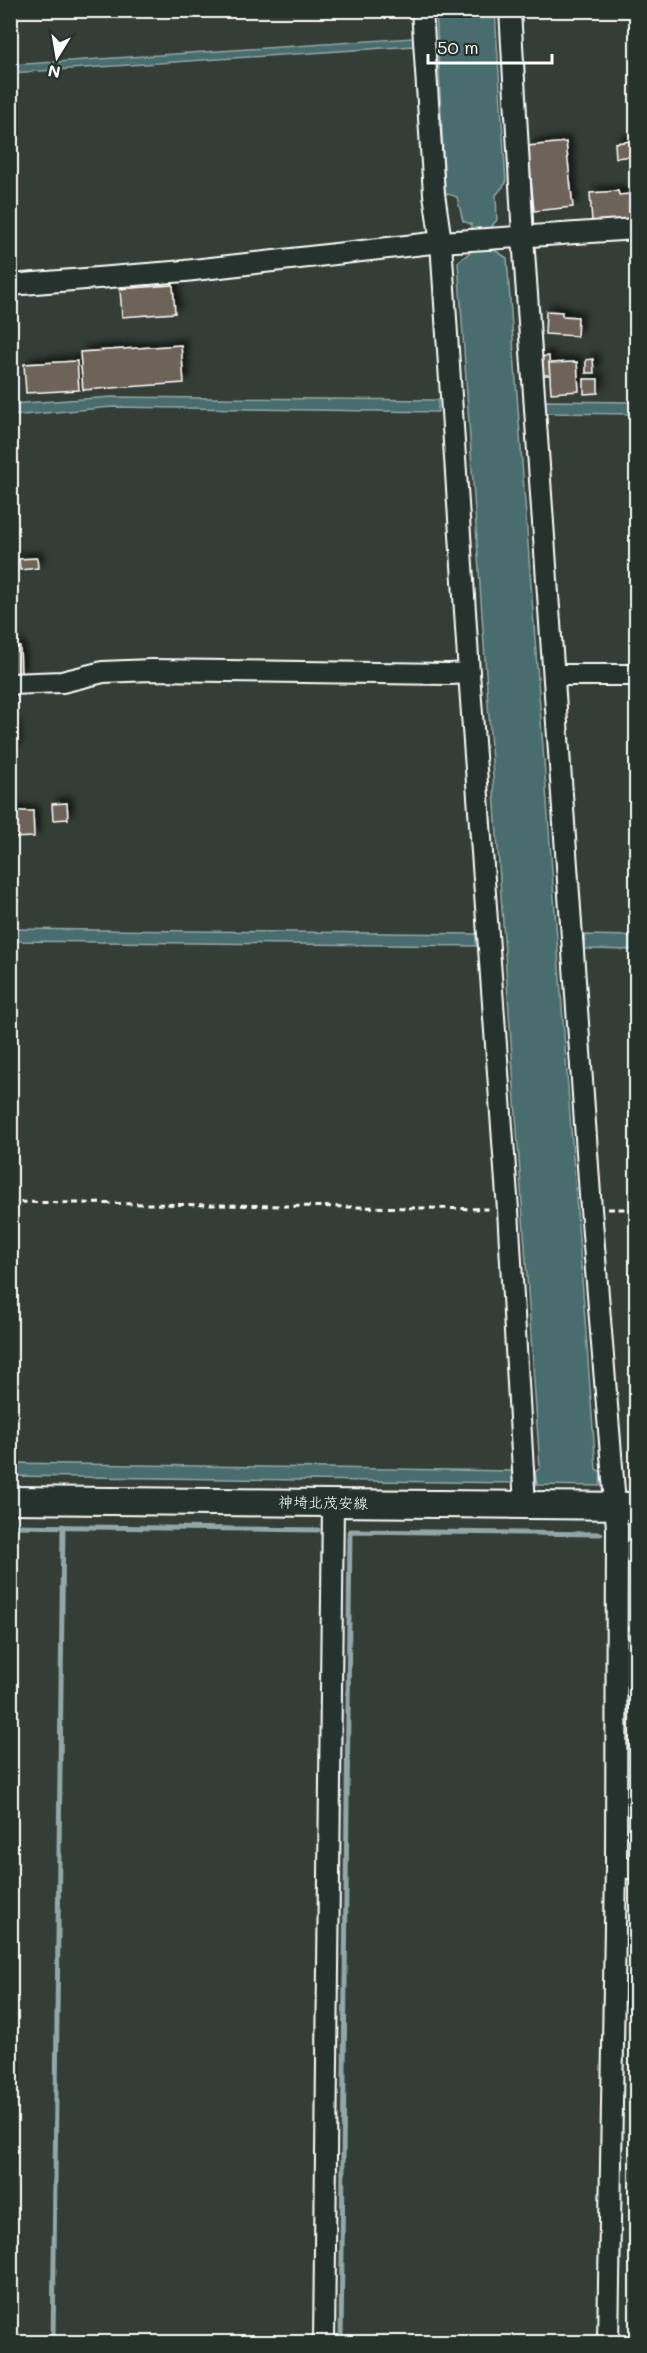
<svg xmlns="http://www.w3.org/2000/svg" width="647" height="2353" font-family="Mali,'Klee One',sans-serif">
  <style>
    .water { fill: #496d6e; stroke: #92a7a8; stroke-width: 1.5 }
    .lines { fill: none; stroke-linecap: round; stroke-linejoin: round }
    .stream { stroke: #92a7a8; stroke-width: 5 }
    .building { fill: #6e6458; stroke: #fff; stroke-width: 1.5; filter: url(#shadow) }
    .minor-casing { stroke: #fff; stroke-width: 24 }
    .major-casing { stroke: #fff; stroke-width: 30 }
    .path { stroke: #fff; stroke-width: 3; stroke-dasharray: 6 4.5; stroke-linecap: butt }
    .minor { stroke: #26332d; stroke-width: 20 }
    .major { stroke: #26332d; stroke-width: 26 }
    .labels { text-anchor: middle; stroke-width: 4.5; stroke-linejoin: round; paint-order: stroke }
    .street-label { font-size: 15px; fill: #fff; stroke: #26332d }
  </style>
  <defs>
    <filter id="shadow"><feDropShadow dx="5.5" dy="-5.5" stdDeviation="3" flood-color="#0009"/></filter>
  </defs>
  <rect width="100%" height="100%" fill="#343d36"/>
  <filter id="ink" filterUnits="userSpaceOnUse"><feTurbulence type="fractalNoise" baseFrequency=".0167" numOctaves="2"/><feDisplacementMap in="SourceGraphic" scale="12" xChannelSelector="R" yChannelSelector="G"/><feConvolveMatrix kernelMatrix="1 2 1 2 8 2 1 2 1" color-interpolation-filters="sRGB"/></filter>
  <g filter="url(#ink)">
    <g class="water">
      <path d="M436 11H495L506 183 496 195 497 220 492 226 491 248 507 258 596 1469 601 1472 600 1486 537 1485 535 1472 540 1468 458 262 474 249 471 224 463 221 457 197 445 193Z"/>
      <path d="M413 38 414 46 11 73V65Z"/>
      <path d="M112 397 438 400V412L113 407 11 416V404Z"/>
      <path d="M545 401 636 402V414L544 413Z"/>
      <path d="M11 929 476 934V946L11 941Z"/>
      <path d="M585 935 636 936V950L584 949Z"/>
      <path d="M11 1463 514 1471 515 1483 11 1476Z"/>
    </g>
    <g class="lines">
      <g class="stream">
        <path d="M10 1526 318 1530"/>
        <path d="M630 1534H636"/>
        <path d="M53 2342 63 1526"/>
        <path d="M341 2342 350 1531 601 1534"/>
      </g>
    </g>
    <g class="building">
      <path d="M632 141 633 156 616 158 615 143Z"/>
      <path d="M566 142 573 207 534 211 528 146Z"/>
      <path d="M618 191 619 195 630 194 632 218 592 222 590 193Z"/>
      <path d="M173 285 175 313 122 317 120 289Z"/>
      <path d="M546 311 562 312V316L578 317 577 336 545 334Z"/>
      <path d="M181 345 184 383 83 390 80 352Z"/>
      <path d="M549 356 550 375H540L539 357Z"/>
      <path d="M593 359 594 373H586V360Z"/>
      <path d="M77 361 79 390 26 393 24 364Z"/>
      <path d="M577 362 579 391 551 393 549 363Z"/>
      <path d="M584 379H598V393L584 394Z"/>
      <path d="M10 558H15L16 573H10Z"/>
      <path d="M37 558 38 568 20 570 19 559Z"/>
      <path d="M10 647H20L21 675 10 676Z"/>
      <path d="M10 727H14L16 748 10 749Z"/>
      <path d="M67 803 68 819 53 820 52 804Z"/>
      <path d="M10 811H33L34 837 10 838Z"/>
    </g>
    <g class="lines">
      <g class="minor-casing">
        <g id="minor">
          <path d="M422 10 434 194 441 242 469 673 508 1210 525 1505"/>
          <path d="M510 10 523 237 591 1209 617 1528 616 1866 608 2342"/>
          <path d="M10 285 185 271 441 242 636 229"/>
          <path d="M555 675H636"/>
          <path d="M10 684 62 682 103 672 151 670 449 674 469 673"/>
          <path d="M616 1866 636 1869"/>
          <path d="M324 2342 333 1503"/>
        </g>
      </g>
      <g class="major-casing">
        <path id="major" d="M10 1500 636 1506"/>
      </g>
      <g class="path">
        <path d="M10 1202 491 1209"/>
        <path d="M608 1209H636"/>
      </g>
      <use href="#minor" class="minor"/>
      <use href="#major" class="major"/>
    </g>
  </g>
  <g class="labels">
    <g class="street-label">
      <text transform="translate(323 1503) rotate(1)" y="5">神埼北茂安線</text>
    </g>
  </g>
  <rect width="647" height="2353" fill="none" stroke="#26332d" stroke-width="36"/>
  <rect x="18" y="18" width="611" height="2317" fill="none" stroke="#fff" stroke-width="2" filter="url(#ink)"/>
  <g transform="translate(57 57) rotate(191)" stroke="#26332d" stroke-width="4.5" paint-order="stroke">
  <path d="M0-4.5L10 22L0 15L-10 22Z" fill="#ffffff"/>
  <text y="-9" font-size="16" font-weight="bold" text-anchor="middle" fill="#ffffff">N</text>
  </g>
  <path d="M428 54v9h124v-9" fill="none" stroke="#ffffff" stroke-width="3"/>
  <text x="437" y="54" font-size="18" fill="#ffffff" stroke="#26332d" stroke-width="4.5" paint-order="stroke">50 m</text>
</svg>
